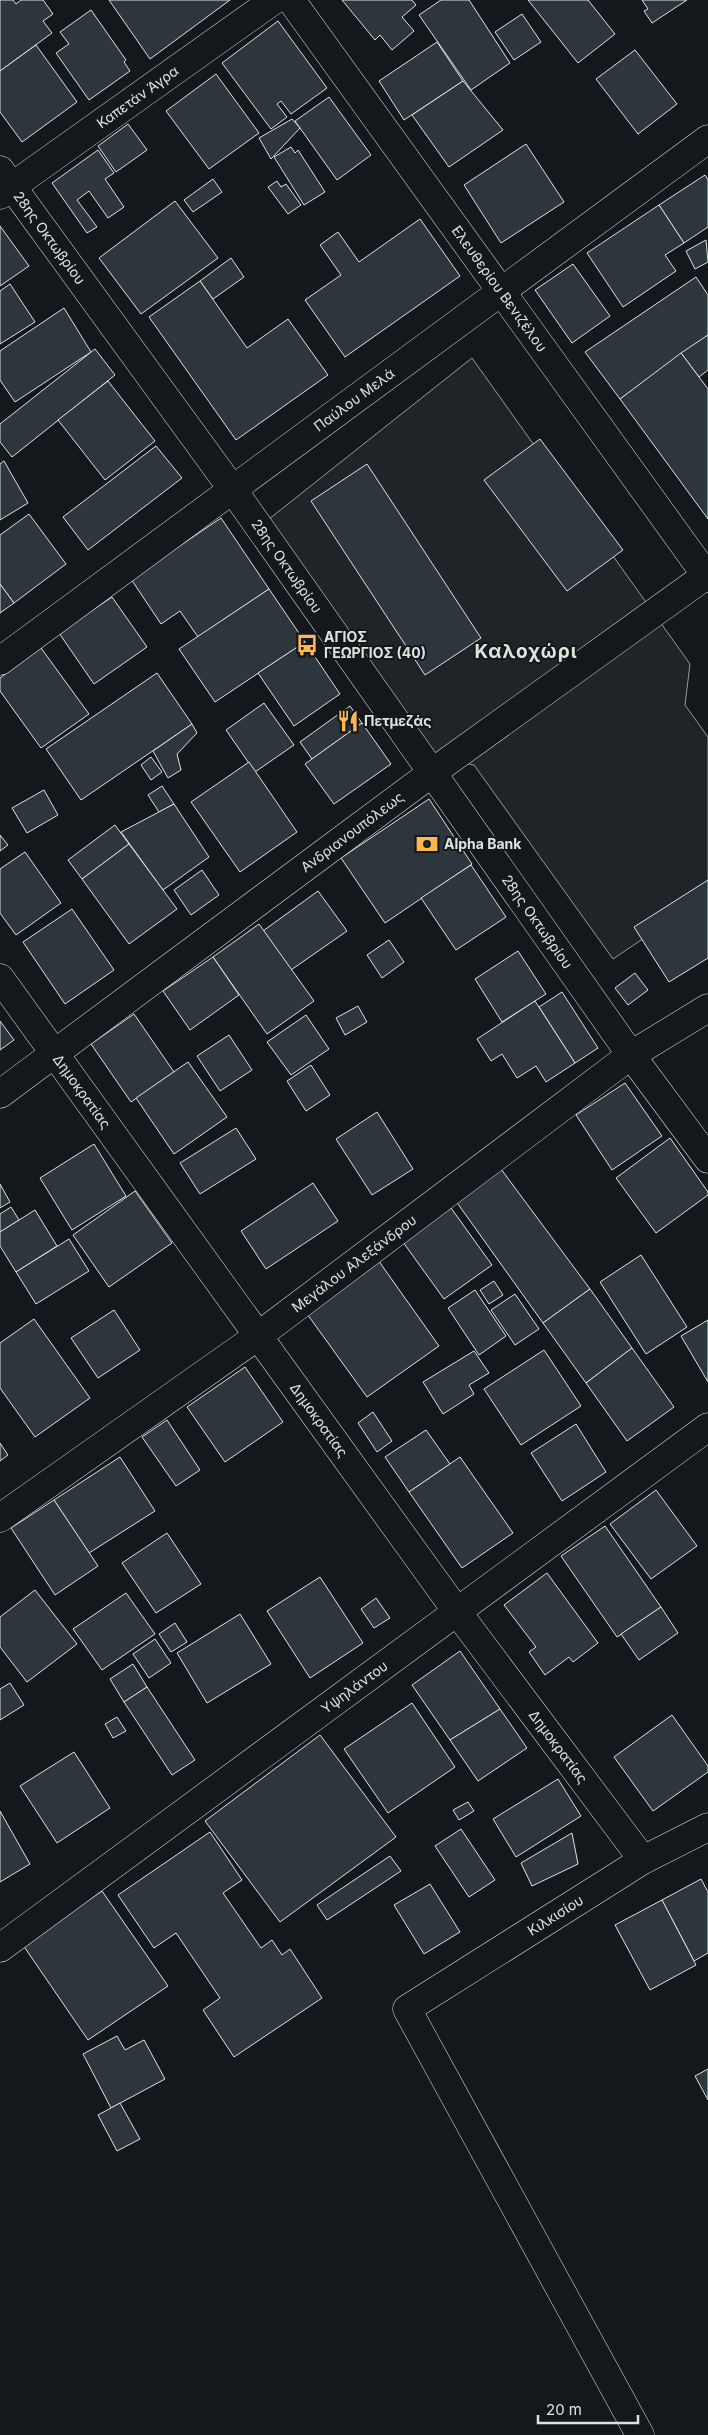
<svg xmlns="http://www.w3.org/2000/svg" width="708" height="2435" font-family="Inter,sans-serif">
  <style>
    .green { fill: #202428; stroke: #939e99 }
    .building { fill: #2c363c; stroke: #d8e6dc }
    .lines { fill: none; stroke-linecap: round; stroke-linejoin: round }
    .street-casing { stroke: #d8e6dc; stroke-width: 29 }
    .secondary-casing { stroke: #d8e6dc; stroke-width: 29 }
    .street { stroke: #14181c; stroke-width: 28 }
    .secondary { stroke: #14181c; stroke-width: 28 }
    .labels { text-anchor: middle; stroke-width: 4; stroke-linejoin: round; paint-order: stroke }
    .street-label { font-size: 14px; fill: #d8e6dc; stroke: #14181c }
    .poi-label { font-size: 14px; font-weight: bold; fill: #d8e6dc; stroke: #14181c; text-anchor: start }
    .district-label { font-size: 19px; font-weight: bold; letter-spacing: 1px; fill: #d8e6dc; stroke: #14181c }
  </style>
  <rect width="100%" height="100%" fill="#14181c"/>
  <path class="green" d="M472 358 690 664 685 705 708 737V895L613 959 474 765 432 757 259 527Z"/>
  <g class="building">
    <path d="M0 0H13L16 4 21 0H43L53 14 43 21 52 33 0 71Z"/>
    <path d="M109 0H230L150 59Z"/>
    <path d="M342 0H412L416 5 402 17 414 31 392 50 380 35 375 40Z"/>
    <path d="M441 0H469L510 63 471 90 419 15Z"/>
    <path d="M528 0H588L615 34 578 63Z"/>
    <path d="M642 0H687L652 23 644 11 648 9Z"/>
    <path d="M91 10 126 60 124 62 130 71 89 100 56 53 69 44 60 32Z"/>
    <path d="M522 14 541 42 514 60 495 32Z"/>
    <path d="M278 21 327 88 291 114 281 101 277 104 287 117 271 129 222 63Z"/>
    <path d="M437 42 463 81 404 120 379 81Z"/>
    <path d="M36 45 77 102 22 142 0 112V71Z"/>
    <path d="M635 50 677 104 638 134 596 79Z"/>
    <path d="M216 74 259 133 209 169 166 111Z"/>
    <path d="M463 81 503 130 449 167 412 115Z"/>
    <path d="M329 97 371 155 337 180 295 121Z"/>
    <path d="M292 119 300 128 271 159 259 138Z"/>
    <path d="M128 124 147 150 116 172 98 146Z"/>
    <path d="M526 144 564 202 501 243 464 185Z"/>
    <path d="M291 147 295 153 298 150 325 192 304 205 274 157Z"/>
    <path d="M98 150 114 173 105 179 124 207 108 218 89 191 77 200 97 227 87 233 52 183Z"/>
    <path d="M705 175 708 180V227L684 243 659 205Z"/>
    <path d="M213 179 222 192 193 212 184 200Z"/>
    <path d="M277 181 281 187 286 184 301 205 288 214 268 187Z"/>
    <path d="M175 201 218 258 141 314 99 258Z"/>
    <path d="M659 205 684 243 665 255 676 271 623 307 587 253Z"/>
    <path d="M420 219 460 276 345 357 305 300 341 275 320 245 338 232 359 262Z"/>
    <path d="M0 226 29 266 0 286Z"/>
    <path d="M706 240 708 262 695 269 686 251Z"/>
    <path d="M231 258 244 277 213 299 200 281Z"/>
    <path d="M573 264 610 316 572 343 535 290Z"/>
    <path d="M696 277 708 295V335L620 399 585 352Z"/>
    <path d="M200 281 247 348 288 319 328 375 236 440 149 317Z"/>
    <path d="M10 284 35 322 0 344V291Z"/>
    <path d="M64 308 91 352 15 402 0 380V351Z"/>
    <path d="M708 335V370L699 377 681 353Z"/>
    <path d="M95 349 115 375 12 457 0 442V424Z"/>
    <path d="M681 353 708 389V519L620 399Z"/>
    <path d="M108 381 155 441 105 480 58 420Z"/>
    <path d="M540 439 623 550 567 591 484 480Z"/>
    <path d="M156 446 182 478 88 550 63 517Z"/>
    <path d="M4 461 28 503 0 520V464Z"/>
    <path d="M367 464 481 638 425 675 311 501Z"/>
    <path d="M29 514 66 564 14 603 0 584V535Z"/>
    <path d="M221 518 269 589 198 637 180 611 161 624 131 579Z"/>
    <path d="M0 584 14 603 0 613Z"/>
    <path d="M269 589 305 642 215 702 179 649Z"/>
    <path d="M112 597 147 647 94 684 59 633Z"/>
    <path d="M305 642 340 694 294 726 258 673Z"/>
    <path d="M41 648 89 714 41 748 0 691V678Z"/>
    <path d="M157 673 192 724 81 800 46 749Z"/>
    <path d="M264 703 294 745 255 772 226 730Z"/>
    <path d="M350 706 362 723 312 759 300 742Z"/>
    <path d="M362 723 391 764 334 804 305 764Z"/>
    <path d="M192 724 197 733 177 754 181 770 168 778 153 751Z"/>
    <path d="M151 757 162 772 151 780 141 765Z"/>
    <path d="M249 762 297 832 240 872 191 802Z"/>
    <path d="M162 786 174 804 159 812 148 795Z"/>
    <path d="M44 790 58 815 27 833 12 808Z"/>
    <path d="M429 799 472 864 385 923 341 858Z"/>
    <path d="M174 804 209 857 163 890 121 832Z"/>
    <path d="M115 825 129 844 82 879 68 860Z"/>
    <path d="M0 835 8 845 0 851Z"/>
    <path d="M129 844 177 909 129 944 82 879Z"/>
    <path d="M25 852 61 903 16 935 0 913V869Z"/>
    <path d="M471 865 506 917 456 950 421 898Z"/>
    <path d="M202 870 219 895 191 915 174 890Z"/>
    <path d="M708 880V958L669 982 634 927Z"/>
    <path d="M318 891 347 931 291 970 263 931Z"/>
    <path d="M72 909 114 970 65 1004 23 942Z"/>
    <path d="M259 924 314 1001 267 1034 213 957Z"/>
    <path d="M389 940 404 962 382 978 367 955Z"/>
    <path d="M518 951 546 994 502 1022 475 979Z"/>
    <path d="M213 957 239 995 190 1030 163 991Z"/>
    <path d="M635 973 648 990 628 1005 615 988Z"/>
    <path d="M562 992 598 1048 575 1063 539 1007Z"/>
    <path d="M535 1001 575 1063 546 1082 536 1066 517 1078 502 1054 491 1061 477 1039Z"/>
    <path d="M358 1006 367 1022 345 1035 336 1018Z"/>
    <path d="M134 1014 174 1072 131 1102 91 1044Z"/>
    <path d="M306 1015 329 1049 291 1075 267 1042Z"/>
    <path d="M0 1021 14 1040 0 1050Z"/>
    <path d="M229 1035 252 1070 220 1091 197 1056Z"/>
    <path d="M188 1062 227 1117 174 1154 136 1098Z"/>
    <path d="M311 1065 330 1095 306 1111 287 1081Z"/>
    <path d="M625 1083 662 1136 612 1170 576 1115Z"/>
    <path d="M377 1112 413 1169 372 1195 336 1139Z"/>
    <path d="M236 1128 256 1159 200 1194 180 1163Z"/>
    <path d="M670 1138 708 1192V1195L656 1233 616 1178Z"/>
    <path d="M94 1144 126 1196 72 1230 40 1178Z"/>
    <path d="M498 1165 590 1289 543 1323 453 1197Z"/>
    <path d="M313 1183 338 1221 266 1269 241 1231Z"/>
    <path d="M0 1184 10 1202 0 1208Z"/>
    <path d="M135 1191 172 1243 109 1287 73 1235Z"/>
    <path d="M11 1207 19 1220 0 1232V1214Z"/>
    <path d="M451 1208 492 1265 444 1299 403 1242Z"/>
    <path d="M35 1210 57 1246 16 1272 0 1246V1232Z"/>
    <path d="M69 1239 89 1271 36 1304 16 1272Z"/>
    <path d="M641 1255 687 1327 646 1354 600 1282Z"/>
    <path d="M378 1260 439 1346 367 1397 305 1311Z"/>
    <path d="M494 1281 503 1295 489 1304 480 1290Z"/>
    <path d="M590 1289 632 1348 586 1383 543 1323Z"/>
    <path d="M475 1290 506 1336 479 1355 448 1308Z"/>
    <path d="M515 1294 539 1329 515 1345 491 1310Z"/>
    <path d="M114 1310 140 1350 98 1378 71 1338Z"/>
    <path d="M34 1319 90 1398 35 1437 0 1388V1343Z"/>
    <path d="M708 1320V1382L681 1336Z"/>
    <path d="M632 1348 674 1407 627 1441 586 1383Z"/>
    <path d="M544 1350 581 1406 521 1445 484 1389Z"/>
    <path d="M474 1351 489 1373 469 1385 474 1394 443 1414 423 1382Z"/>
    <path d="M245 1367 283 1422 225 1462 187 1407Z"/>
    <path d="M373 1412 392 1441 377 1452 358 1423Z"/>
    <path d="M167 1420 200 1470 176 1486 142 1437Z"/>
    <path d="M576 1424 606 1472 562 1501 531 1453Z"/>
    <path d="M426 1430 450 1464 409 1492 385 1457Z"/>
    <path d="M0 1443 8 1455 0 1461Z"/>
    <path d="M120 1457 155 1511 89 1553 54 1500Z"/>
    <path d="M460 1457 513 1533 462 1568 409 1492Z"/>
    <path d="M656 1490 697 1546 651 1579 610 1524Z"/>
    <path d="M54 1500 98 1566 55 1595 11 1528Z"/>
    <path d="M605 1526 661 1607 617 1637 561 1556Z"/>
    <path d="M167 1533 201 1584 156 1613 122 1563Z"/>
    <path d="M547 1573 598 1643 573 1662 569 1657 545 1675 529 1652 536 1647 504 1605Z"/>
    <path d="M320 1577 363 1643 310 1678 267 1611Z"/>
    <path d="M35 1590 77 1644 27 1682 0 1647V1617Z"/>
    <path d="M126 1593 155 1634 102 1670 73 1629Z"/>
    <path d="M376 1598 390 1618 374 1628 361 1609Z"/>
    <path d="M661 1607 678 1633 639 1660 621 1634Z"/>
    <path d="M240 1614 271 1664 207 1703 177 1653Z"/>
    <path d="M175 1623 187 1642 171 1652 159 1634Z"/>
    <path d="M155 1639 171 1663 149 1678 133 1654Z"/>
    <path d="M460 1651 500 1709 450 1740 412 1685Z"/>
    <path d="M133 1664 147 1687 124 1702 110 1679Z"/>
    <path d="M10 1683 24 1705 0 1720V1689Z"/>
    <path d="M147 1687 195 1760 172 1775 124 1702Z"/>
    <path d="M412 1703 455 1767 388 1813 344 1749Z"/>
    <path d="M500 1709 527 1748 478 1781 450 1740Z"/>
    <path d="M672 1715 708 1766V1772L653 1811 614 1757Z"/>
    <path d="M117 1717 126 1731 113 1738 105 1724Z"/>
    <path d="M320 1735 396 1837 280 1922 205 1821Z"/>
    <path d="M74 1752 110 1808 57 1843 20 1786Z"/>
    <path d="M558 1779 581 1816 516 1857 493 1819Z"/>
    <path d="M468 1802 474 1811 459 1820 453 1810Z"/>
    <path d="M0 1811 30 1864 0 1882Z"/>
    <path d="M461 1829 495 1880 469 1897 435 1846Z"/>
    <path d="M210 1832 242 1880 223 1893 261 1948 272 1940 282 1955 290 1949 322 1998 234 2057 203 2010 220 1998 176 1933 154 1948 118 1895Z"/>
    <path d="M572 1833 578 1864 532 1886 521 1863Z"/>
    <path d="M390 1856 401 1871 327 1920 317 1905Z"/>
    <path d="M701 1879 708 1892V1953L694 1961 662 1900Z"/>
    <path d="M430 1884 460 1932 424 1954 394 1905Z"/>
    <path d="M102 1891 168 1986 88 2040 23 1945Z"/>
    <path d="M662 1900 696 1965 650 1990 615 1925Z"/>
    <path d="M117 2036 125 2050 144 2040 165 2079 111 2108 83 2054Z"/>
    <path d="M708 2069V2100L695 2076Z"/>
    <path d="M120 2103 140 2139 117 2151 98 2115Z"/>
  </g>
  <g class="lines">
    <g class="street-casing">
      <g id="street">
        <path id="s1" d="M0 195 274 0"/>
        <path id="s2" d="M0 661 708 139"/>
        <path id="s3" d="M0 978 458 1613 643 1860"/>
        <path id="s4" d="M0 1094 433 772 708 574"/>
        <path id="s5" d="M0 1518 258 1336 631 1055 708 1008"/>
        <path id="s6" d="M0 1948 708 1427"/>
        <path id="s7" d="M640 2435 407 2009 643 1860 708 1827"/>
      </g>
    </g>
    <g class="secondary-casing">
      <g id="secondary">
        <path id="s8" d="M291 0 708 578"/>
        <path id="s9" d="M0 170 233 490 631 1055 708 1159"/>
      </g>
    </g>
    <use href="#street" class="street"/>
    <use href="#secondary" class="secondary"/>
  </g>
  <defs>
    <g id="bus-bare" transform="scale(1.725)"><path d="M-5-6H5V4H4V6H2V4H-2V6H-4V4H-5ZM-3.5-4V0h7V-4ZM-3.5 1.2v1.5H-2V1.2ZM2 1.2v1.5H3.5V1.2Z" fill="#ffb74d" stroke="#14181c" stroke-width="2.5" paint-order="stroke"/></g>
    <g id="restaurant-bare" transform="scale(1.725)"><path d="M-5-6h1v4h1v-4h1v4h1v-4h1v5L-1.5 .5V6h-2V.5L-5-1ZM5-6V6H3V1.5H1.5Q1.5-4 5-6Z" fill="#ffb74d" stroke="#14181c" stroke-width="2.5" paint-order="stroke"/></g>
    <g id="bank-bare" transform="scale(1.725)"><path d="M-6-4H6V4H-6ZM0-2.3a2.3 2.3 0 1 0 0 4.6a2.3 2.3 0 1 0 0-4.6Z" fill="#ffb74d" stroke="#14181c" stroke-width="2.5" paint-order="stroke"/></g>
  </defs>
  <g fill-rule="evenodd">
    <use href="#bus-bare" x="307" y="645"/>
    <use href="#restaurant-bare" x="348" y="721"/>
    <use href="#bank-bare" x="427" y="844"/>
  </g>
  <g class="labels">
    <g class="street-label">
      <text dy="5" stroke="none"><textPath href="#s1" startOffset="169">Καπετάν Άγρα</textPath></text>
      <text dy="5" stroke="none"><textPath href="#s9" startOffset="84">28ης Οκτωβρίου</textPath></text>
      <text dy="5" stroke="none"><textPath href="#s8" startOffset="356">Ελευθερίου Βενιζέλου</textPath></text>
      <text dy="5" stroke="none"><textPath href="#s2" startOffset="440">Παύλου Μελά</textPath></text>
      <text dy="5" stroke="none"><textPath href="#s9" startOffset="489">28ης Οκτωβρίου</textPath></text>
      <text dy="5" stroke="none"><textPath href="#s4" startOffset="439">Ανδριανουπόλεως</textPath></text>
      <text dy="5" stroke="none"><textPath href="#s9" startOffset="924">28ης Οκτωβρίου</textPath></text>
      <text dy="5" stroke="none"><textPath href="#s3" startOffset="140">Δημοκρατίας</textPath></text>
      <text dy="5" stroke="none"><textPath href="#s5" startOffset="436">Μεγάλου Αλεξάνδρου</textPath></text>
      <text dy="5" stroke="none"><textPath href="#s3" startOffset="545">Δημοκρατίας</textPath></text>
      <text dy="5" stroke="none"><textPath href="#s6" startOffset="440">Υψηλάντου</textPath></text>
      <text dy="5" stroke="none"><textPath href="#s3" startOffset="950">Δημοκρατίας</textPath></text>
      <text dy="5" stroke="none"><textPath href="#s7" startOffset="661">Κιλκισίου</textPath></text>
    </g>
    <g class="poi-label">
      <text x="324" y="642">ΑΓΙΟΣ<tspan x="324" dy="16">ΓΕΩΡΓΙΟΣ (40)</tspan></text>
      <text x="364" y="726">Πετμεζάς</text>
      <text x="444" y="849">Alpha Bank</text>
    </g>
    <g class="district-label">
      <text x="526" y="658">Καλοχώρι</text>
    </g>
  </g>
  <path d="M538 2415v8h100v-8" fill="none" stroke="#d8e6dc" stroke-width="2.5"/>
  <text x="546" y="2415" font-size="15" fill="#d8e6dc" stroke="#14181c" stroke-width="4" paint-order="stroke">20 m</text>
</svg>
